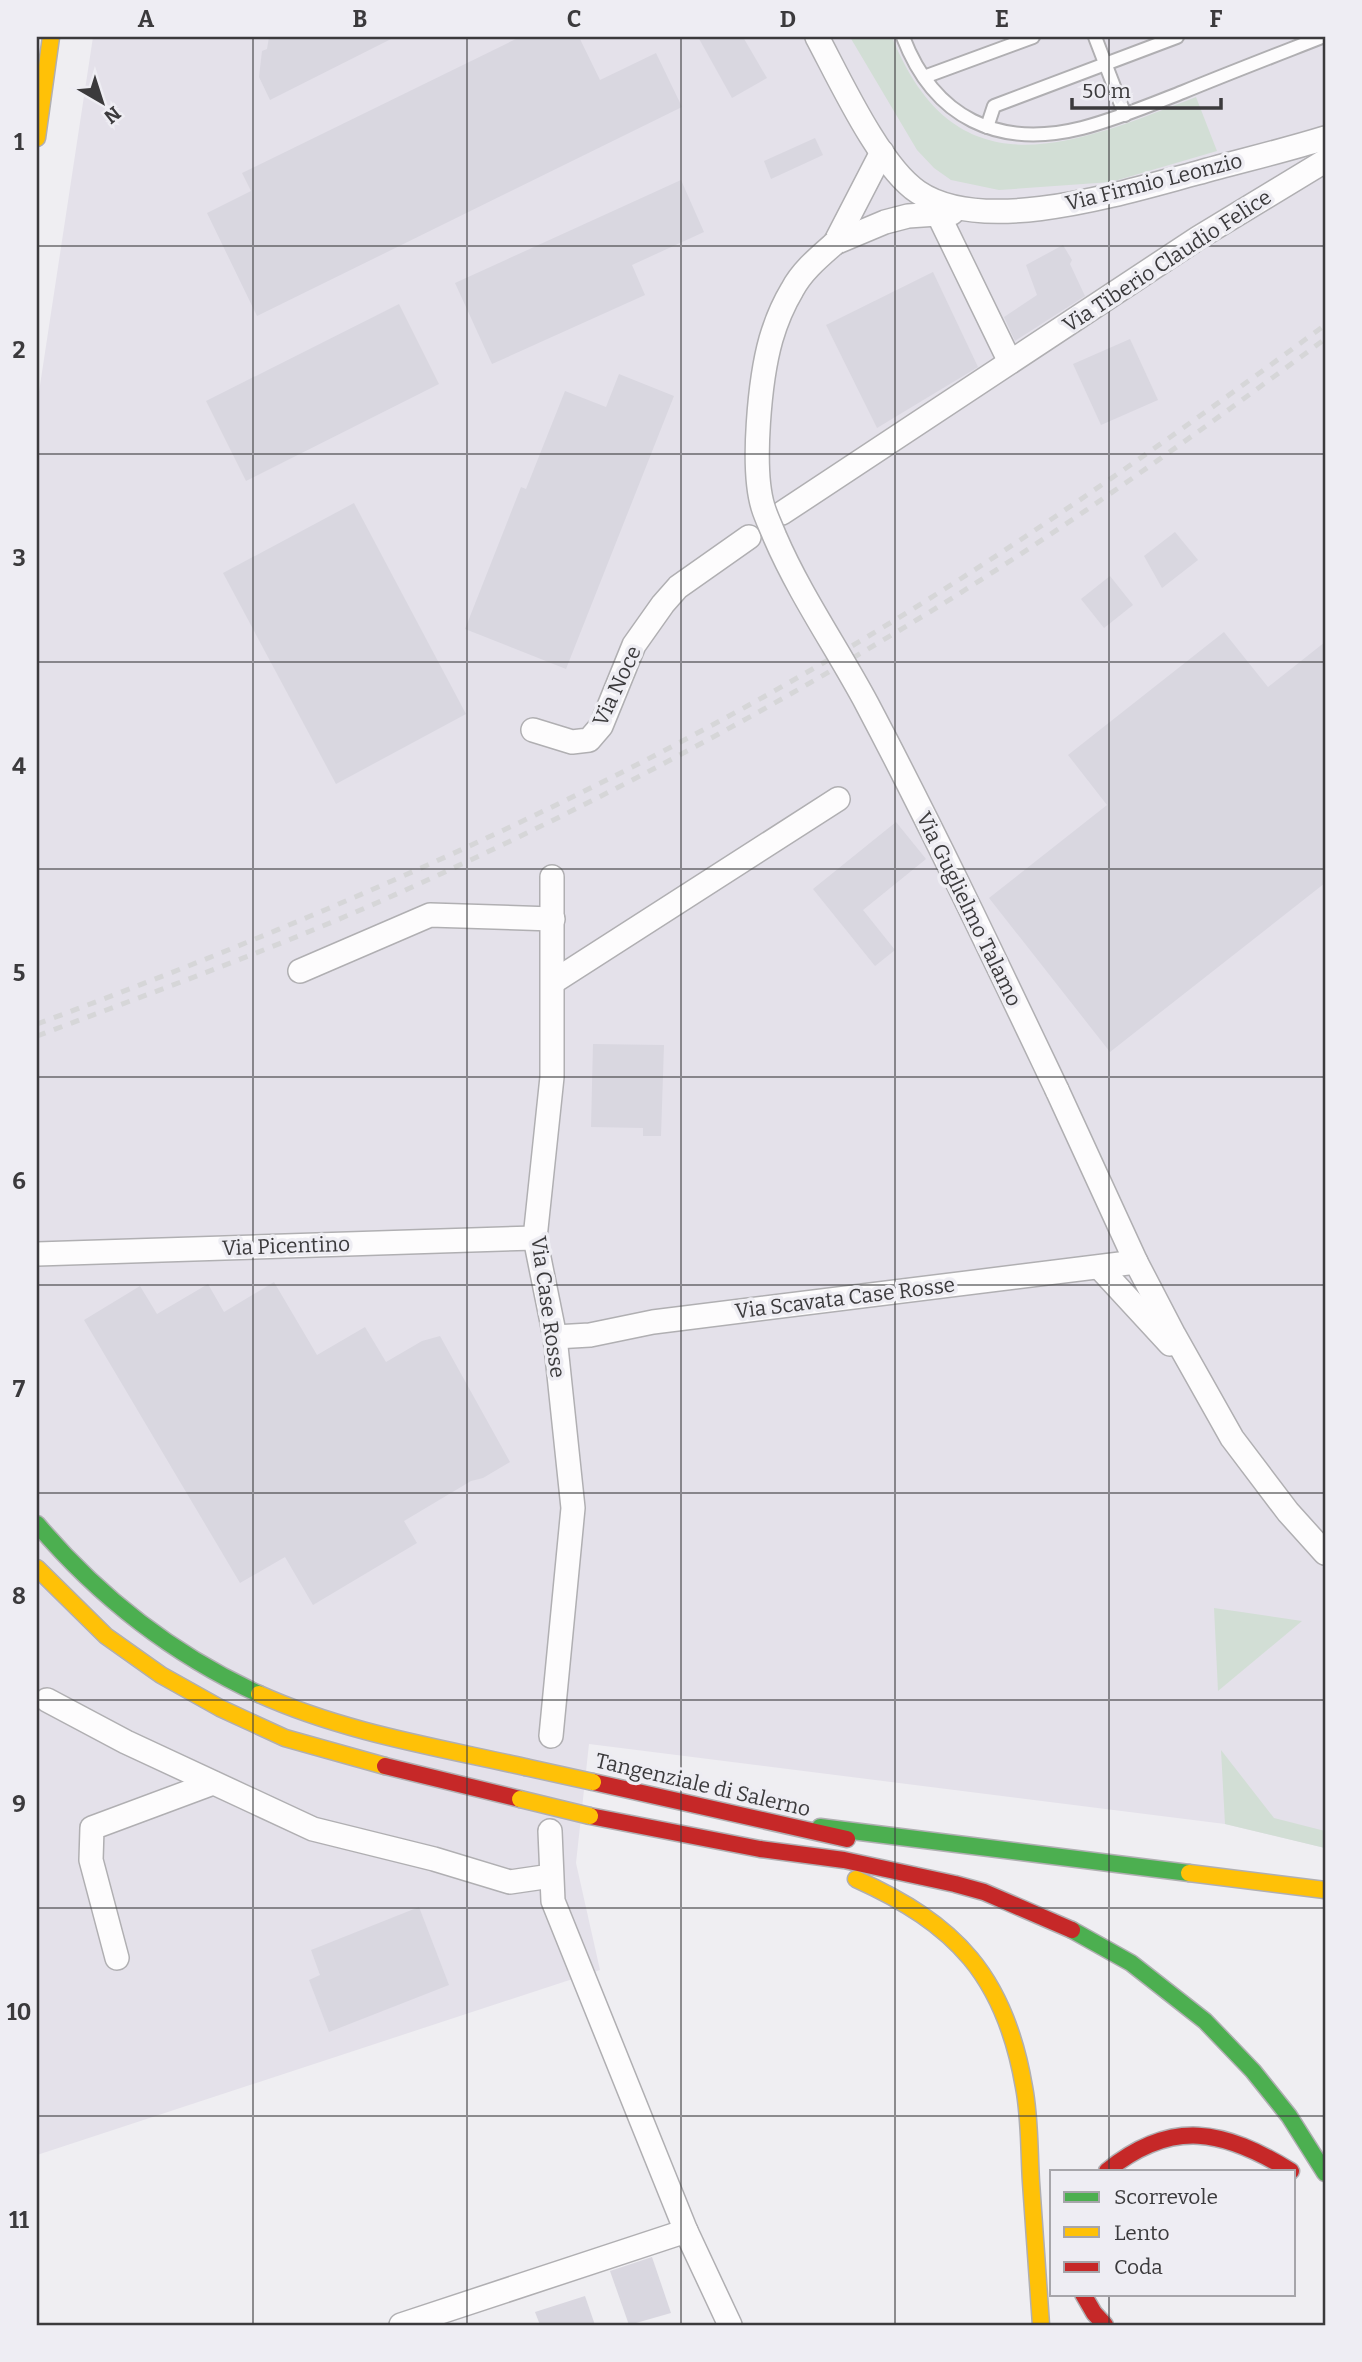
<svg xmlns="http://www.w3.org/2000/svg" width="1362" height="2362" font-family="Bitter,serif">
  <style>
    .built { fill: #e4e1ea }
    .green { fill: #d2ded5 }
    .building { fill: #d9d7e0 }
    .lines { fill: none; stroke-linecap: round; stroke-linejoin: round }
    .lane-casing { stroke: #b0afb2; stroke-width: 16 }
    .street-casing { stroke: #b0afb2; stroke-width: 26 }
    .fast-casing { stroke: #b0afb2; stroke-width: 19 }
    .slow-casing { stroke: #b0afb2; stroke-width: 19 }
    .jam-casing { stroke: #b0afb2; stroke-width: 19 }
    .lane { stroke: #fdfcfd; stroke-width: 12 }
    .street { stroke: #fdfcfd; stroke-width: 23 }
    .fast { stroke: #4caf50; stroke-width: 16 }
    .slow { stroke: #ffc107; stroke-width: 16 }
    .jam { stroke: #c62828; stroke-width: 16 }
    .rail { stroke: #d6d6d8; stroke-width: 5; stroke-dasharray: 9 9; stroke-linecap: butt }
    .street-bridge-casing { stroke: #b0afb2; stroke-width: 26; stroke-linecap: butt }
    .slow-bridge-casing { stroke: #b0afb2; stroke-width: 19; stroke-linecap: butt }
    .street-bridge { stroke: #fdfcfd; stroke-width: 23 }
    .slow-bridge { stroke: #ffc107; stroke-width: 16 }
    .grid { fill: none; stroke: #3b3a3c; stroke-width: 2; stroke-opacity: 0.55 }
    .labels { text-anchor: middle; stroke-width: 7; stroke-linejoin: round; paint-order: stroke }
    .street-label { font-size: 21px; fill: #3b3a3c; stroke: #eeedf3 }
    .neatline { fill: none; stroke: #3b3a3c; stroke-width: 2.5 }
    .grid-label { font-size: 23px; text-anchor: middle; font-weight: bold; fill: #3b3a3c }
  </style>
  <rect width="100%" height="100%" fill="#efeef2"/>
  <path class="built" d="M93 37H1325V1848L1225 1824 589 1744 576 1863 600 1970 37 2155V405Z"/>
  <g class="green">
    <path d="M850 37H892C956 196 1073 145 1196 97L1217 151 1111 182 999 190 951 180 934 168 917 150Z"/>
    <path d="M1214 1608 1302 1621 1218 1691Z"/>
    <path d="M1221 1750 1274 1818 1325 1831V1848L1225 1824Z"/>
  </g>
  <g class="building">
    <path d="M269 37H395L270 100 259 77 262 51 267 49Z"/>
    <path d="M520 37H579L600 80 656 53 682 107 257 316 207 213 251 191 242 173Z"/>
    <path d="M698 37H743L767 78 732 98Z"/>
    <path d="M815 138 823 155 771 179 764 161Z"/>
    <path d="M681 180 704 232 632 265 645 295 492 364 455 283Z"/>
    <path d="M1063 245 1072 260 1070 264 1085 296 1015 341 1004 317 1037 295 1026 265Z"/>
    <path d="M933 272 978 367 877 428 826 325Z"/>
    <path d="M399 304 439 384 246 481 206 401Z"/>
    <path d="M1130 339 1158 400 1101 425 1073 364Z"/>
    <path d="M619 374 674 396 566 669 465 629 521 487 526 489 565 391 606 407Z"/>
    <path d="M354 503 466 714 336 784 223 573Z"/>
    <path d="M1175 532 1198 560 1162 588 1144 556Z"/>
    <path d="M1110 576 1133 605 1104 628 1081 599Z"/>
    <path d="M1224 632 1268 687 1325 642V883L1110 1052 989 898 1107 805 1068 755Z"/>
    <path d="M896 822 926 859 863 910 895 950 875 966 813 889Z"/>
    <path d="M593 1044 664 1045 661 1136H643V1128L591 1127Z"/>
    <path d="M274 1282 317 1355 365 1327 386 1362 422 1341 440 1336 510 1462 483 1478 471 1481 404 1521 417 1543 313 1605 285 1557 240 1583 84 1320 140 1286 157 1314 208 1284 224 1312Z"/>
    <path d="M419 1907 449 1985 329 2032 309 1980 320 1975 311 1950Z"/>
    <path d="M652 2257 671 2313 629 2325 610 2271Z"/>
    <path d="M585 2296 595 2325H540L535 2312Z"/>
  </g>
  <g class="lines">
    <g class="lane-casing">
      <g id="lane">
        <path d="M903 37C934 118 998 149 1082 128 1117 119 1150 105 1183 92 1229 73 1276 55 1322 37"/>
        <path d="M1095 37 1125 115"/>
        <path d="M924 77 1033 37"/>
        <path d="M987 127 994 106 1177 37"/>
      </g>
    </g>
    <g class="street-casing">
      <g id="street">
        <path d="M817 37C839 78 880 167 918 192 984 237 1125 192 1197 173 1240 161 1283 151 1325 138"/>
        <path d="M938 214 1010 362"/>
        <path d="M835 243 885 222 908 216 952 213"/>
        <path d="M835 243 882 152"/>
        <path d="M782 513 1198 238 1325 161"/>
        <path d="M533 730 572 742 589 740 601 726 634 645 663 604 678 587 749 537"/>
        <path d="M300 971 430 915 553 919"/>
        <path d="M553 982 838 799"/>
        <path d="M1057 1090 1136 1262 1174 1335 1232 1438 1288 1512 1325 1553"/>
        <path d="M37 1254 535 1238"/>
        <path d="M1099 1267 1170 1344"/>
        <path d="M555 1337 590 1335 653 1322 1136 1262"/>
        <path d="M47 1700 126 1742 313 1829 434 1859 510 1882 551 1876"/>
        <path d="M551 1736 573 1508 555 1337 535 1238 552 1077V877"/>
        <path d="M550 1831 553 1901 686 2231 730 2325"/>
        <path d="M117 1958 91 1860 92 1828 213 1783"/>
        <path d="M401 2325 686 2231"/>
      </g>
    </g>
    <g class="fast-casing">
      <g id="fast">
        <path d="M37 1524C99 1597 172 1654 259 1694"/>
        <path d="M820 1827 1189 1873"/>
        <path d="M1072 1930 1131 1963 1205 2021 1253 2071 1289 2116 1325 2173"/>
      </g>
    </g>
    <g class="slow-casing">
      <g id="slow">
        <path d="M37 138 51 37"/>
        <path d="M37 1568 106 1636 161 1675 220 1708 285 1738 385 1766"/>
        <path d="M259 1694C343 1732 436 1747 525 1767"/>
        <path d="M1189 1873 1325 1890"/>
        <path d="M856 1879C956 1924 1005 1976 1024 2087 1030 2118 1029 2150 1031 2182 1034 2230 1038 2277 1041 2325"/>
      </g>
    </g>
    <g class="jam-casing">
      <g id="jam">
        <path d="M385 1766 520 1799"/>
        <path d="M593 1782 847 1839"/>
        <path d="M590 1816 760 1849 844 1860 955 1884 984 1892 1072 1930"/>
        <path d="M1107 2171C1172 2118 1224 2130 1291 2171"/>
        <path d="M1083 2294 1094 2313 1105 2325"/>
      </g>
    </g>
    <use href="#lane" class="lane"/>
    <use href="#street" class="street"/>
    <use href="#fast" class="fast"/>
    <use href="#slow" class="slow"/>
    <use href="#jam" class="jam"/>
    <g class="rail">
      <path d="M37 1024C298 927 554 817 797 678 981 573 1154 451 1325 325"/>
      <path d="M37 1036C159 990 282 946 401 892 563 819 720 737 873 646 1030 554 1179 447 1325 339"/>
    </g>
    <g class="street-bridge-casing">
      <path id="street-bridge" d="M835 243C819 257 802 271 792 290 783 305 776 322 771 339 760 378 751 468 763 507 766 517 771 527 775 537 800 595 837 648 867 704 934 831 995 960 1057 1090"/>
    </g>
    <g class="slow-bridge-casing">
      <g id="slow-bridge">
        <path d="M525 1767 593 1782"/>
        <path d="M520 1799 590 1816"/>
      </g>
    </g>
    <use href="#street-bridge" class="street-bridge"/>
    <use href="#slow-bridge" class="slow-bridge"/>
  </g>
  <path class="grid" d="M253 37V2325M467 37V2325M681 37V2325M895 37V2325M1109 37V2171M37 246H1325M37 454H1325M37 662H1325M37 869H1325M37 1077H1325M37 1285H1325M37 1493H1325M37 1700H1325M37 1908H1325M37 2116H1325M1109 2294V2325"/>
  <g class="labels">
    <g class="street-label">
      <text transform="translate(1154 182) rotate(-14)" y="7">Via Firmio Leonzio</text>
      <text transform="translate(1167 261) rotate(-33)" y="7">Via Tiberio Claudio Felice</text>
      <text transform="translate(617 686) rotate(-65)" y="7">Via Noce</text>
      <text transform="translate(969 909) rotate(64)" y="7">Via Guglielmo Talamo</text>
      <text transform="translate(286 1246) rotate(-2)" y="7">Via Picentino</text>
      <text transform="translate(845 1298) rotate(-7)" y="7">Via Scavata Case Rosse</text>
      <text transform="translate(548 1307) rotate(82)" y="7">Via Case Rosse</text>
      <text transform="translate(703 1785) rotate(13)" y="7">Tangenziale di Salerno</text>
    </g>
  </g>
  <rect width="1362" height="2362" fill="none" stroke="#eeedf3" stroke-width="77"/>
  <rect x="1050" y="2170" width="245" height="126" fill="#eeedf3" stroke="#a6a5aa" stroke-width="2"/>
  <rect x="1064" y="2192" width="35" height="10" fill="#4caf50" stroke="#a6a5aa" stroke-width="2"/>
  <text x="1114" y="2204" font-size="21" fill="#3b3a3c">Scorrevole</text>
  <rect x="1064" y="2227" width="35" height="10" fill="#ffc107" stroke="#a6a5aa" stroke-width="2"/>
  <text x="1114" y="2240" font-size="21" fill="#3b3a3c">Lento</text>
  <rect x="1064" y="2262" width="35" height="10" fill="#c62828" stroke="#a6a5aa" stroke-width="2"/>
  <text x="1114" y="2274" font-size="21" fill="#3b3a3c">Coda</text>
  <g transform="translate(102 102) rotate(141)" stroke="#eeedf3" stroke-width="5" paint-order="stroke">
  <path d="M0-5L12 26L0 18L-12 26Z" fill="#3b3a3c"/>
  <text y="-10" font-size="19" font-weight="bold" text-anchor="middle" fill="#3b3a3c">N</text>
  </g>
  <path d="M1072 98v10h149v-10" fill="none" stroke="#3b3a3c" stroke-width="3.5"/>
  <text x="1082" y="98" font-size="21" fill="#3b3a3c" stroke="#eeedf3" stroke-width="5" paint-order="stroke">50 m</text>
  <rect x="38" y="38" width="1286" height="2286" class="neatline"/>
  <g class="grid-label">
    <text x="146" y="27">A</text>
    <text x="360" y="27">B</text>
    <text x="574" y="27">C</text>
    <text x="788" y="27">D</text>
    <text x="1002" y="27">E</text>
    <text x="1216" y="27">F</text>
    <text x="19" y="150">1</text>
    <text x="19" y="358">2</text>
    <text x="19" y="566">3</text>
    <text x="19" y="774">4</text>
    <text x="19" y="981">5</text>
    <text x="19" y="1189">6</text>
    <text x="19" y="1397">7</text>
    <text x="19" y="1604">8</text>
    <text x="19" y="1812">9</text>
    <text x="19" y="2020">10</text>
    <text x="19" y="2228">11</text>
  </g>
</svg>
